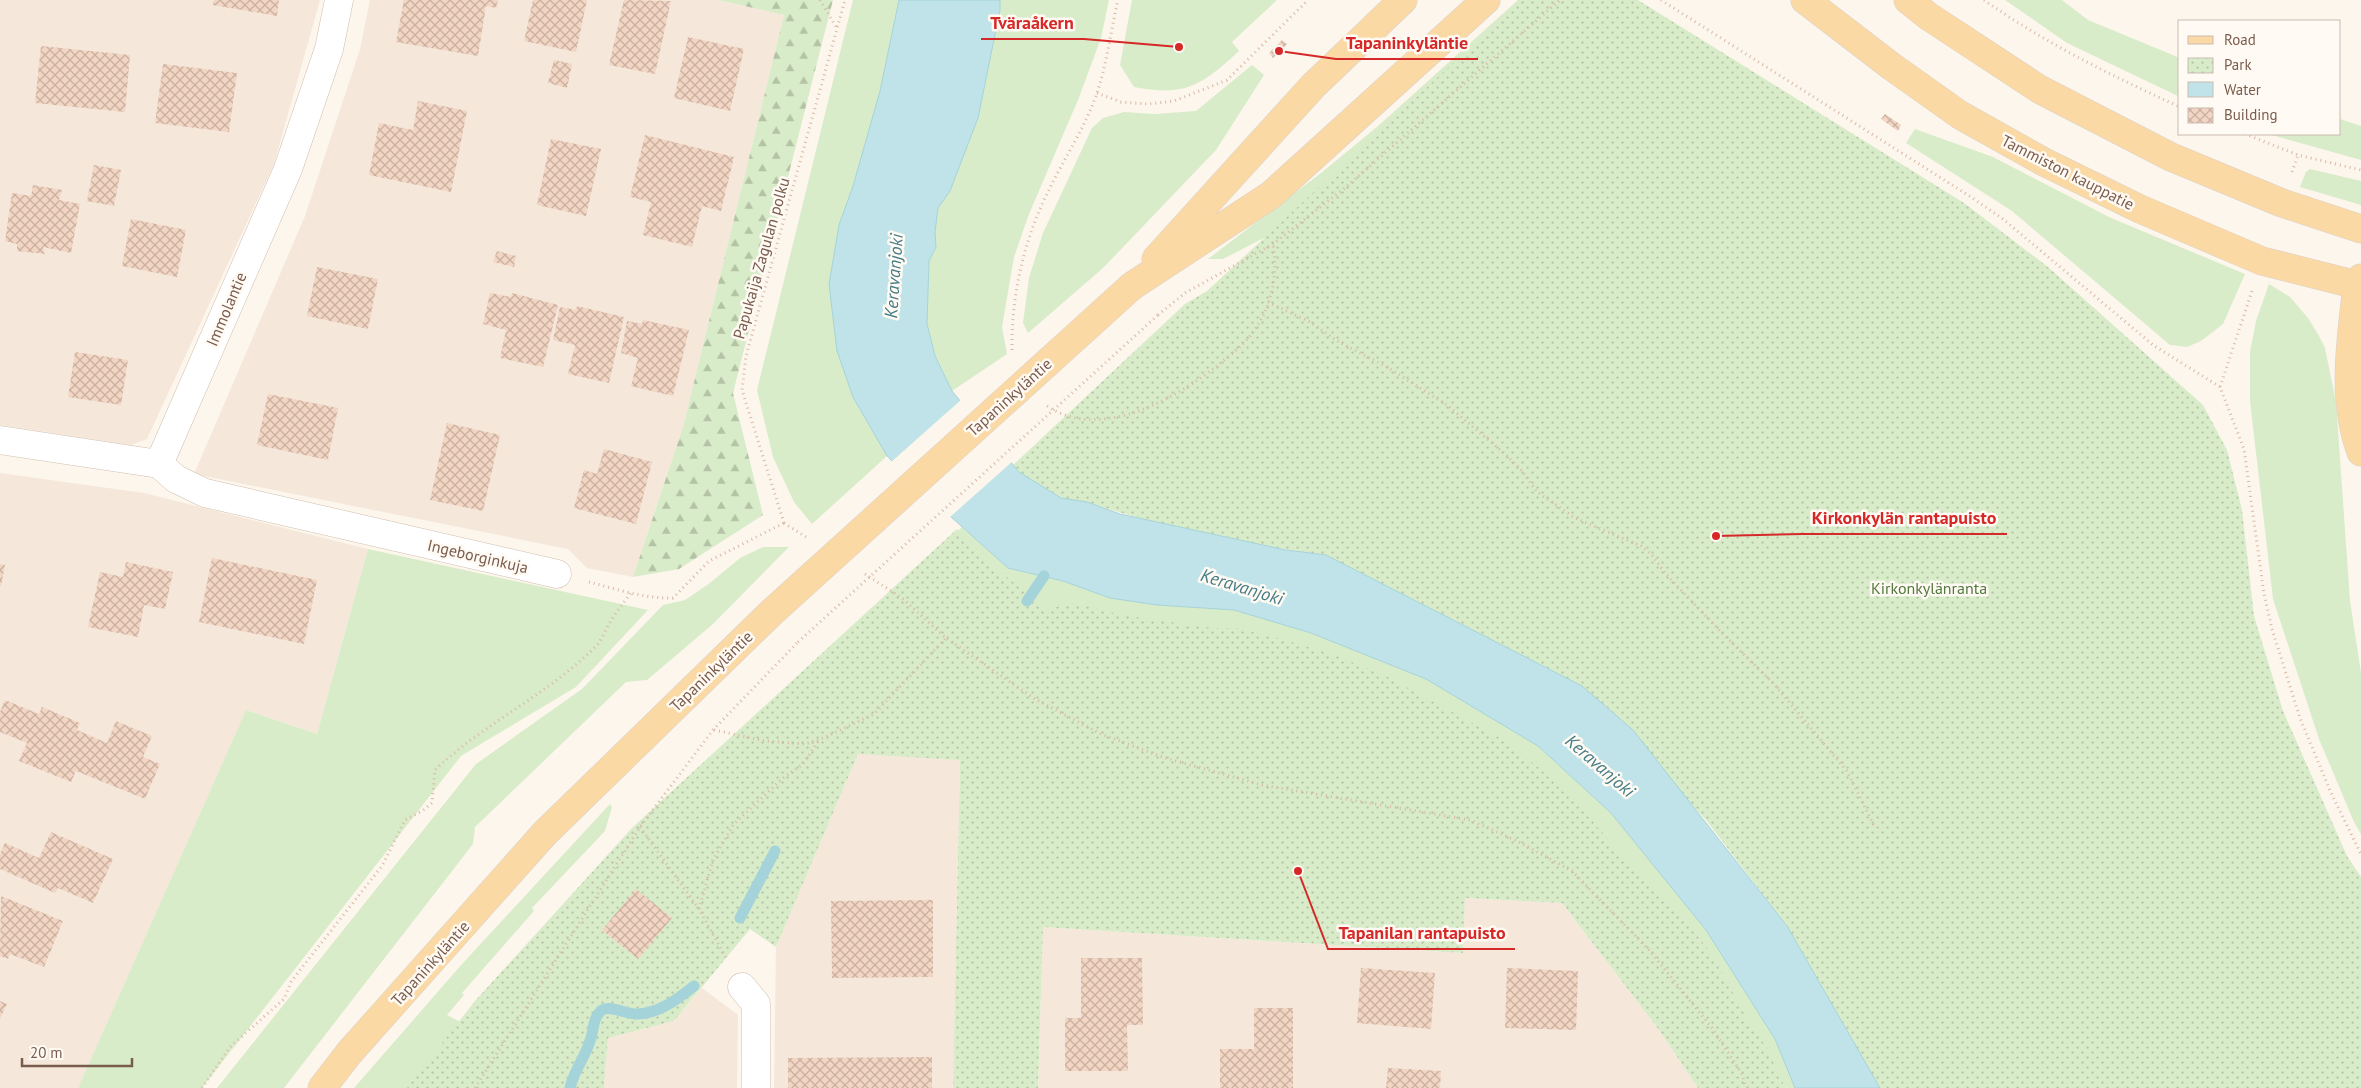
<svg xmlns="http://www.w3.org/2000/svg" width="2361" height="1088" font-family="'PT Sans',sans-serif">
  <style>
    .residential { fill: #f5e8da }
    .grass { fill: #d8ecc9 }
    .forest { fill: url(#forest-firs) }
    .park { fill: url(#park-dots) }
    .water { fill: #bfe3e8; stroke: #a5d3da }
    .pier { fill: #fdf6ec }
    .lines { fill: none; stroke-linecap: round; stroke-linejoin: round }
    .stream { stroke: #a5d3da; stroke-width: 11 }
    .building { fill: url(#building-cross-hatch) }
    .minor-casing { stroke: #d1beb0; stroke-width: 29 }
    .primary-casing { stroke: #dad1cd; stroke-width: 29 }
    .path { stroke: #d9b8a5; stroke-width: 3; stroke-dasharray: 1 4; stroke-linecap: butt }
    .minor { stroke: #fff; stroke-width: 28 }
    .primary { stroke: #fbd9a5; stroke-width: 28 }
    .primary-bridge-casing { stroke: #dad1cd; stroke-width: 29; stroke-linecap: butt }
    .path-bridge { stroke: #d9b8a5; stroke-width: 3; stroke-dasharray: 1 4; stroke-linecap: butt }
    .primary-bridge { stroke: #fbd9a5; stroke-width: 28 }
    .labels { text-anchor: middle; stroke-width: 5; stroke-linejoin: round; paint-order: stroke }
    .street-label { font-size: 16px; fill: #7a5c4d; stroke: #fffaf3 }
    .park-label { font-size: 16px; fill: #537a41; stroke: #fffaf3 }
    .water-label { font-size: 18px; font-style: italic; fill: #437c86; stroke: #fffaf3 }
    .leader { fill: none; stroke: #d62828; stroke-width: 2 }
    .callout-dot { fill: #d62828; stroke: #fffaf3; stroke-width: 2 }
    .callout-label { font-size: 18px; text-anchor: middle; font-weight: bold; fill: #d62828; stroke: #fffaf3; stroke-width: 5; stroke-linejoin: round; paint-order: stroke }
  </style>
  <defs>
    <pattern id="forest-firs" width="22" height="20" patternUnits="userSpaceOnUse" patternTransform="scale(1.25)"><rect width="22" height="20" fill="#d8ecc9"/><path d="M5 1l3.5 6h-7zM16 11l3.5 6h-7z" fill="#b4c2a5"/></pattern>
    <pattern id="park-dots" width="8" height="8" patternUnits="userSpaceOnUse" patternTransform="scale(1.25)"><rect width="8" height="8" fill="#d8ecc9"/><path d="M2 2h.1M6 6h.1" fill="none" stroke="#b4c2a5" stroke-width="1.8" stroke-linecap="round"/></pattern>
    <pattern id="building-cross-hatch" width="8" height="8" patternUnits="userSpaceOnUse" patternTransform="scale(1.25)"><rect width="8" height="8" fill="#f3d5c3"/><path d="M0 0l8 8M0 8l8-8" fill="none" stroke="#cab0a1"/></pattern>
  </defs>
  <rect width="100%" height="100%" fill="#fdf6ec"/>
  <g class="residential">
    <path d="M0 0H320L274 164 147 439 131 445 0 425Z"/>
    <path d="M370 0H717L784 15 683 427 633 577 587 568 568 549 194 474 305 216 360 49Z"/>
    <path d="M0 473 144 493 368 549 317 734 246 710 78 1088H0Z"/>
    <path d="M858 754 960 759 953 1088H774L776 947Z"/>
    <path d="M1465 898 1562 903 1659 1030 1698 1088H1038L1043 927 1463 953Z"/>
    <path d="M702 988 738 1015 737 1088H604L608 1038 674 1021Z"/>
  </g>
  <g class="grass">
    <path d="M853 0H899L880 91 853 186 839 225 853 397 887 456 812 524 794 502 773 457 757 390Z"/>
    <path d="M1000 0H1109L1101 38 1078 100 1029 214 1014 257 1002 327 1007 354 952 391 935 356 927 324 929 261 936 247 935 232 938 208 950 191 978 118 1000 10Z"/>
    <path d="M1132 0H1277L1232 42 1239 51C1202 85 1186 97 1134 87L1120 65Z"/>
    <path d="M1518 0H1542L1283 228 1223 259H1208L1321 173 1378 126Z"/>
    <path d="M2005 0H2062L2088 20 2180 58V97L2067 43Z"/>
    <path d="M1252 65 1264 75 1216 150 1103 268 1028 333 1023 323 1029 278 1043 233 1092 128 1103 118 1124 112 1155 114 1196 111Z"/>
    <path d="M2340 119 2361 126V160L2268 134H2340Z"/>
    <path d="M1915 129 1993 157 2111 218 2245 274 2223 324 2201 341 2187 347 2170 345 2012 211 1906 143Z"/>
    <path d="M2310 169 2361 181V205L2300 187 2306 172Z"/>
    <path d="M2269 284 2290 297 2308 318 2319 336 2325 348 2336 402 2350 601 2361 673V834L2354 822 2319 739 2273 599 2250 401V352L2256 321Z"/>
    <path d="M962 527 1008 568 1063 581 1110 598 1157 605 1234 610 1311 633 1426 679 1538 746 1611 813 1706 930 1775 1039 1795 1088H1758L1609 883 899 586Z"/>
    <path d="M763 547H789L713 624 647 680 626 682 475 827 473 844 284 1088H217L476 764 582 689 663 605 685 600 710 583 740 558Z"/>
    <path d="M368 549 648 610 576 687 461 756 202 1088H78L246 710 317 734Z"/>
    <path d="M610 804 612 807 605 831 532 908 534 911 462 993 464 995 447 1015 470 1027 463 1088H354L462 964Z"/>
  </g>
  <path class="forest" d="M718 0H833L733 393 763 515 679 569 633 577 683 427 784 15Z"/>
  <g class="park">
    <path d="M1521 0H1638L1964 203 2048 267 2203 405 2227 450 2242 510 2254 616 2283 711 2347 856 2361 877V1088H1880L1787 926 1706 820 1582 686 1326 555C1247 545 1165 527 1089 503 1080 500 1069 501 1060 497 1044 489 1024 478 1013 465L1185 304 1207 291Z"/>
    <path d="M957 529 998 570 1047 609 1075 603 1122 615 1212 628H1236L1278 638 1332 654 1384 675 1504 740 1543 771 1583 810 1612 844 1677 910 1711 953 1746 1017 1767 1048 1785 1088H1698L1659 1030 1562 903 1465 898 1463 953 1043 927 1038 1088H953L960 760 858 754 776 947 750 929 674 1021 608 1038 604 1088H407L475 1001 632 828Z"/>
  </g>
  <path class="water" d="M899 0H1000V10L978 118 950 191 938 208 935 232 936 247 929 261 927 324 935 356 952 391 1019 472 1061 498 1087 502 1120 514 1286 550 1326 555 1582 686 1633 730 1787 926 1880 1088H1795L1775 1039 1706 930 1611 813 1538 746 1426 679 1311 633 1234 610 1157 605 1110 598 1063 581 1008 568 931 499 887 456 853 397 837 351 829 284 839 225 853 186 880 91Z"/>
  <path class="pier" d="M962 399 1013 461 949 518 890 463Z"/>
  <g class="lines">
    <g class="stream">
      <path d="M1027 601 1044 576"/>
      <path d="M740 918 775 851"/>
      <path d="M570 1088C574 1070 586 1056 591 1038 594 1028 593 1017 602 1010 609 1005 627 1014 636 1014 658 1014 678 999 694 986"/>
    </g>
  </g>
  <g class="building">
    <path d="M214 0H279L277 16 213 5Z"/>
    <path d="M404 0H498L496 8 486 6 478 56 396 42Z"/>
    <path d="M533 0H587L576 52 524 41Z"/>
    <path d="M624 0 671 1 655 74 609 65Z"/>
    <path d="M688 37 744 49 730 111 674 98Z"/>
    <path d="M1282 40 1287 44 1273 58 1269 53Z"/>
    <path d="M41 46 130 55 125 112 35 103Z"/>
    <path d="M554 60 572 64 567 88 548 83Z"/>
    <path d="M163 64 237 73 229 132 155 123Z"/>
    <path d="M418 101 467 111 451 192 369 175 379 123 413 130Z"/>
    <path d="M1885 114 1901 125 1898 131 1881 119Z"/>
    <path d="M645 135 734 157 721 211 702 206 692 247 643 235 651 202 630 197Z"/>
    <path d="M551 139 601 149 586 216 537 205Z"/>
    <path d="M94 165 121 170 114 206 87 201Z"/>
    <path d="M33 185 62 190 59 200 80 204 71 253 43 247 45 254 17 251V244L5 241 12 193 31 196Z"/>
    <path d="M131 219 186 230 177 277 122 266Z"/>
    <path d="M497 251 516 256 514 267 493 262Z"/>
    <path d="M317 267 378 279 368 329 307 316Z"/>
    <path d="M490 293 511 297 512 293 558 305 543 367 500 358 506 330 483 324Z"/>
    <path d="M577 306 624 317 609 383 568 374 575 345 553 340 560 307 576 310Z"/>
    <path d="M643 320 689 330 673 396 631 386 638 358 621 353 627 321 642 324Z"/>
    <path d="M75 352 128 360 121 405 68 397Z"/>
    <path d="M268 394 338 408 328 460 257 445Z"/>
    <path d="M447 423 500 435 483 511 430 500Z"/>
    <path d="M604 449 652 462 636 524 574 508 584 470 597 474Z"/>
    <path d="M212 558 317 580 304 644 199 622Z"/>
    <path d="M126 562 173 572 165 609 144 605 138 637 88 627 100 572 123 577Z"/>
    <path d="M0 564 5 565 1 586H0Z"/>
    <path d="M5 700 39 714 42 707 80 723 77 730 107 743 116 721 152 736 143 757 160 764 145 799 76 771 71 782 19 761 27 743 0 732V712Z"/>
    <path d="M51 832 113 859 93 903 58 888 55 893 0 869V854L5 843 39 858Z"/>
    <path d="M636 889 672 918 638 959 602 930Z"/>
    <path d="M1 896 63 921 44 967 10 954 8 959 0 956Z"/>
    <path d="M933 900V977L832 978 831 901Z"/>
    <path d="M1081 958H1142L1143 1025H1127L1128 1071H1065V1018H1081Z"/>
    <path d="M1361 968 1435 973 1431 1029 1357 1023Z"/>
    <path d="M1507 968 1578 971 1576 1030 1505 1028Z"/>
    <path d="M0 1001 7 1004 0 1019Z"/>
    <path d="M1254 1008H1293V1088H1220V1049H1254Z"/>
    <path d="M932 1057V1088H788V1058Z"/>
    <path d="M1388 1068 1441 1071 1440 1088H1386Z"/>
  </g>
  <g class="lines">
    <g class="minor-casing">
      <g id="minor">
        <path d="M0 440 159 464 288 169 329 49 339 0"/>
        <path d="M159 464 176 479 205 493 557 574"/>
        <path d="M742 987 756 1004V1088"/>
      </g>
    </g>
    <g class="primary-casing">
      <g id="primary">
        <path d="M1805 0 1891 66 1960 115 2044 162 2140 209 2262 261 2361 286"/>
        <path d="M1908 0 1928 16 2039 89 2171 157 2282 203 2361 229"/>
        <path d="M1156 259 1313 86 1403 0"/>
        <path d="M2361 278 2357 285C2351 341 2341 398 2361 452"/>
        <path d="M1132 286 1271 195 1486 0"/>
        <path d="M322 1088 349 1053 545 833 771 613"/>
      </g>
    </g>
    <g class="path">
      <path d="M820 0 838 30"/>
      <path d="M1661 0 1971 197 2003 219 2153 345 2220 387"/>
      <path d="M1984 0C2045 43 2112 76 2180 107"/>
      <path d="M1097 93 1121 102 1148 104 1174 101 1227 80 1308 0"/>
      <path d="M2245 134 2298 155 2361 170"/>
      <path d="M2292 172 2298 155"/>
      <path d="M2252 291 2220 387 2244 449 2264 594 2272 629 2300 718 2331 793 2361 854"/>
      <path d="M1268 302 1310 322 1337 341 1387 367 1447 405 1504 453 1522 471 1537 492 1575 518 1641 546 1652 555 1665 573 1721 632 1773 683 1847 771 1875 828"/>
      <path d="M1158 315 1185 293 1273 244 1346 187 1560 0"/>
      <path d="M1012 350C1011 297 1024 239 1048 192 1063 160 1086 126 1097 93 1107 63 1111 30 1118 0"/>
      <path d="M1047 406C1100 442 1175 399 1218 365 1230 355 1244 345 1254 331 1272 305 1278 275 1273 244"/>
      <path d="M784 523 806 537"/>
      <path d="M784 523 742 390 746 356 845 0"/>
      <path d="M865 574 902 598 946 638 1035 699 1101 734 1162 757 1262 785 1470 820 1517 841 1572 871 1650 951 1712 1028 1742 1074 1746 1088"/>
      <path d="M589 582C616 589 645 599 673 598L709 561 784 523"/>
      <path d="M714 730 766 741 804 744 819 740 874 714 946 638"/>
      <path d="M640 827 699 909 726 958"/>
      <path d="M699 909 713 860 733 825 783 778 803 764 819 740"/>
      <path d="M202 1088 230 1047 284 999 291 982 300 970 382 866 405 820 422 811 432 803 435 770C485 722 550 694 598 644 603 637 606 628 611 621 617 611 624 602 631 593"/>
      <path d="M475 1088 640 827 713 730 798 642"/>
    </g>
    <use href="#minor" class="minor"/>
    <use href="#primary" class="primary"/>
    <g class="primary-bridge-casing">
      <path id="primary-bridge" d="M771 613 1132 286"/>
    </g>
    <path class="path-bridge" d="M798 642 1158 315"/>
    <use href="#primary-bridge" class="primary-bridge"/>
  </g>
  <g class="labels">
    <g class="street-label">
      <text transform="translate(2068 172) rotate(27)" y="6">Tammiston kauppatie</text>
      <text transform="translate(761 258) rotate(-74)" y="6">Papukaija Zagulan polku</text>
      <text transform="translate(226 309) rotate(-67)" y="6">Immolantie</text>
      <text transform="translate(1009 397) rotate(-42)" y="6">Tapaninkyläntie</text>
      <text transform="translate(478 556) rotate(13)" y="6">Ingeborginkuja</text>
      <text transform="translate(711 671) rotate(-44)" y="6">Tapaninkyläntie</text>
      <text transform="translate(430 963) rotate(-48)" y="6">Tapaninkyläntie</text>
    </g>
    <g class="park-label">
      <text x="1929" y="594">Kirkonkylänranta</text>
    </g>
    <g class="water-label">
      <text transform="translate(894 276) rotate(-86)" y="6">Keravanjoki</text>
      <text transform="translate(1242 587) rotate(17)" y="6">Keravanjoki</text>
      <text transform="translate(1600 766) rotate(41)" y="6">Keravanjoki</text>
    </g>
  </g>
  <path class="leader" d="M1179 47L1084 39H981M1279 51L1336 59H1478M1716 536L1802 534H2007M1298 871L1328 949H1515"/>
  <g class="callout-dot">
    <circle cx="1179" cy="47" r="5"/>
    <circle cx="1279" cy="51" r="5"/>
    <circle cx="1716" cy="536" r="5"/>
    <circle cx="1298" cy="871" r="5"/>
  </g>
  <g class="callout-label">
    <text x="1032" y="29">Tväraåkern</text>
    <text x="1407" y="49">Tapaninkyläntie</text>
    <text x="1904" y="524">Kirkonkylän rantapuisto</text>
    <text x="1422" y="939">Tapanilan rantapuisto</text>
  </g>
  <rect x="2178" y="20" width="162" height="115" fill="#fffaf3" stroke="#cabbb1"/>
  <rect x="2188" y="36" width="25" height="8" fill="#fbd9a5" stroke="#cabbb1"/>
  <text x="2224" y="45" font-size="15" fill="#7a5c4d">Road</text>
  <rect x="2188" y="58" width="25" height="15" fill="url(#park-dots)" stroke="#cabbb1"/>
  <text x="2224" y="70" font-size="15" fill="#7a5c4d">Park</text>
  <rect x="2188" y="82" width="25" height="15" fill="#bfe3e8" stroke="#cabbb1"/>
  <text x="2224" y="95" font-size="15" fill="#7a5c4d">Water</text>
  <rect x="2188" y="108" width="25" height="15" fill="url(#building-cross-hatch)" stroke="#cabbb1"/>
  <text x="2224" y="120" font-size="15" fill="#7a5c4d">Building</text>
  <path d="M22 1058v8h110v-8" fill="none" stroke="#7a5c4d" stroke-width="2.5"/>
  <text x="30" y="1058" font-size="15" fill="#7a5c4d" stroke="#fffaf3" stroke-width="4" paint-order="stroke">20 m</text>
</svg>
